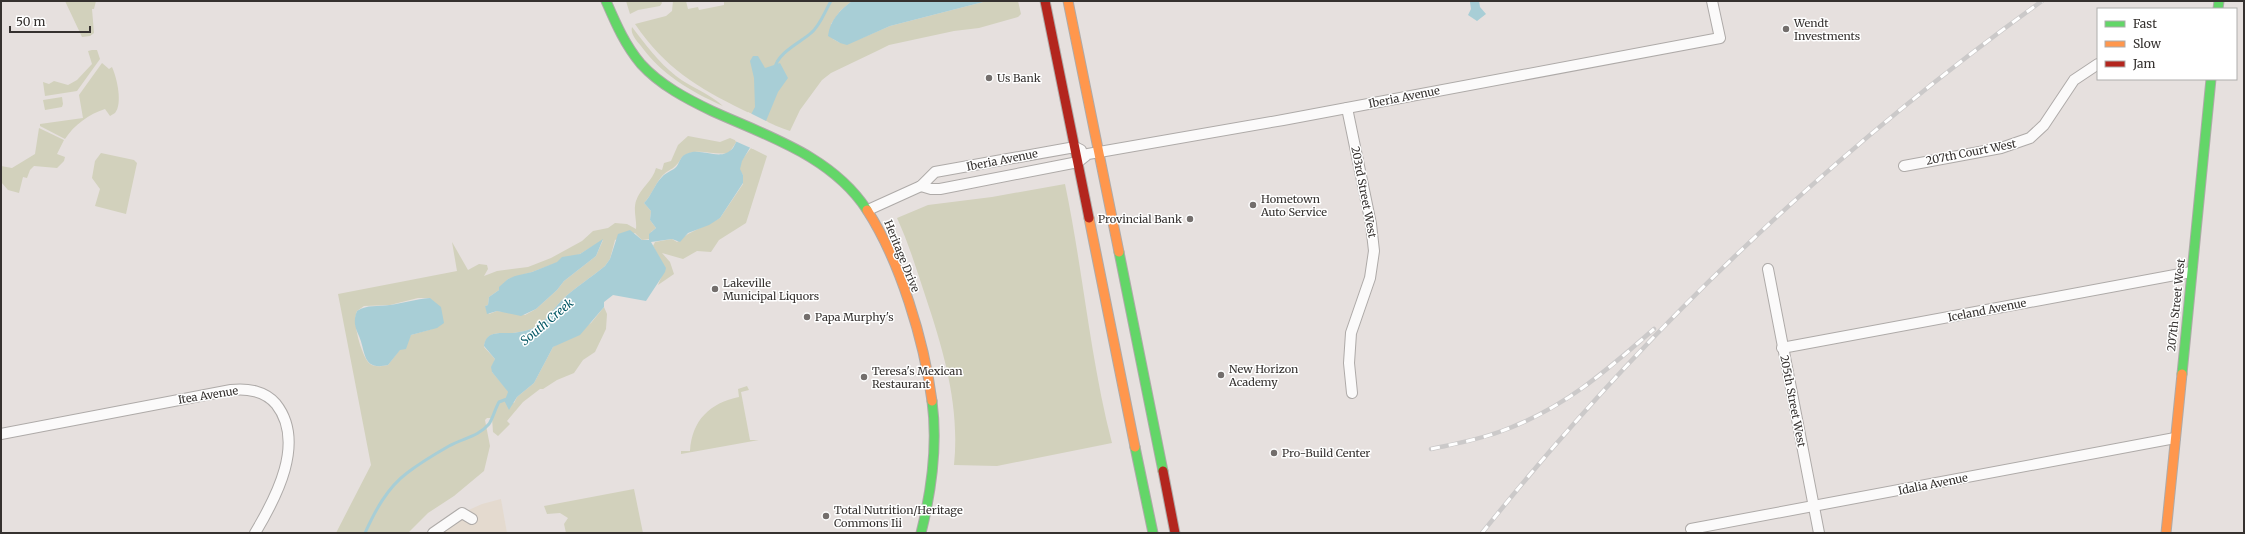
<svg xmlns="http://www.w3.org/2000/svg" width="2245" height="534" font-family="Merriweather,serif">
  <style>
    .education { fill: #e4dacf }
    .green { fill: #d2d1bc; fill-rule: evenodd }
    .water { fill: #a8ced6 }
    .pier { fill: #e6e0de }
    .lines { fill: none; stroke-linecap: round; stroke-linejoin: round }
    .stream { stroke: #a8ced6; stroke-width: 3 }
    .street-casing { stroke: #aeaaa8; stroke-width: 12 }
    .fast-casing { stroke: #aeaaa8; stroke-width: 11 }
    .slow-casing { stroke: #aeaaa8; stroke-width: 11 }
    .jam-casing { stroke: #aeaaa8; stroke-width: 11 }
    .street { stroke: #fbfafa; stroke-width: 10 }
    .fast { stroke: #63d668; stroke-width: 9 }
    .slow { stroke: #ff974d; stroke-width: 9 }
    .jam { stroke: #b3261e; stroke-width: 9 }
    .rail-casing { stroke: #cbc9c9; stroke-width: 4.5 }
    .rail { stroke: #fff; stroke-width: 3; stroke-dasharray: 9; stroke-linecap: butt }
    .poi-dot { fill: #736e6c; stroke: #fff; stroke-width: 1.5 }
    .labels { text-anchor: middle; stroke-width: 3; stroke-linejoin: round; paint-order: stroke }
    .poi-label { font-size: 11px; fill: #35312f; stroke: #fff; text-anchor: start }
    .street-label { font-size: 11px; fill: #35312f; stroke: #fff }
    .water-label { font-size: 12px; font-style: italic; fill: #065966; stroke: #fff }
  </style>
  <rect width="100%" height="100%" fill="#e6e0de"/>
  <path class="education" d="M501 499 507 533H433L462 513 482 504Z"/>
  <g class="green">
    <path d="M65 1H96L94 9H92L94 33 90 36 82 37Z"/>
    <path d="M626 1H661L662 3 660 6 638 10 630 14Z"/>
    <path d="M673 1H686L688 9 698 7 699 10 724 5V2L728 1H852L840 11 831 24 833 39 840 43 862 38 890 26 987 1H1018L1021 14 1018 17 979 28 954 31 889 45 879 50 831 73 822 80 800 110 790 131C774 126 758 117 743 110 697 87 666 69 635 24L666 16 672 11Z"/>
    <path d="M632 27C646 45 658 62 676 76 690 87 709 93 723 106 690 91 662 75 641 46 637 41 630 34 632 27Z"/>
    <path d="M92 50H97L100 59 77 91 45 96 43 82 49 84 54 81 68 85 77 80 92 64 88 51Z"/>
    <path d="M102 63 109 69 112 67C117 78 123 104 115 113L110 116 105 109C89 114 74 125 65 139L40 126V124L83 118 79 95Z"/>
    <path d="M62 97 63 104 62 107 45 110 43 100Z"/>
    <path d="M39 128 64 140 57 154 65 157 64 161 57 168 34 166 30 170 27 178 23 177 19 193 8 190 1 182V166L12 168 35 154Z"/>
    <path d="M688 136 720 142 730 138 737 141 729 153C712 156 697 146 682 157 674 171 671 167 662 176 655 184 652 195 644 203L651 211 650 220 656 228 651 232 650 239 642 240 635 233 615 240 610 259 605 266C591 278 575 287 562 300 552 310 545 324 531 329 525 331 516 333 510 333 499 333 486 331 484 347L495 359 492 372 510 393 507 399 514 403 517 397 534 383 553 347 591 323 604 307 607 314 606 329 595 352 583 360 574 373 557 380 543 389H540L523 402 507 421 510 424 498 436 493 432 492 418H487L485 420 490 446 484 471 454 496 428 513 408 533H336L371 465 338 294 457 271 452 242 468 270 479 264 487 265 488 269 484 276 497 271 528 267 551 258 582 241 593 231 608 228 615 223 627 224 636 229C637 220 633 211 636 201 640 188 653 181 656 168L662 170 664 163 671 161 678 145ZM603 240 596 256 564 281 557 290 536 309 525 315 497 311 489 314 485 306 488 305 489 297 499 290 508 279 532 272 580 254ZM418 298H430L432 329 411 335 388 365C382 366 374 368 369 363 361 354 352 322 357 311L364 306 390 305Z"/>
    <path d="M751 148 767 156 746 223 719 240 711 252 697 251 683 259 662 253 670 262 674 274 658 285 665 268 653 246 655 242 672 239 677 242 688 234 720 218 743 184V175L739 169 741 161Z"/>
    <path d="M101 153 134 160 137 163 126 214 95 206 100 189 92 178 95 161Z"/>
    <path d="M1065 184C1083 270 1090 358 1112 443L997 466 954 465C960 407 944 352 926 298 917 271 909 244 897 218L928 205 992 197Z"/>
    <path d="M747 386 749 390 741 392 750 440H759L681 454V451H690C692 420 710 403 739 397L738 389Z"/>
    <path d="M634 489 643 533H566L564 524 568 518 560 513 547 514 544 506Z"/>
  </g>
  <g class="water">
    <path d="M852 1H987L890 26 847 45 840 43 828 36C830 20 840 10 852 1Z"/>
    <path d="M1479 1 1480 7 1486 14 1477 21 1468 15 1471 9 1470 2Z"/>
    <path d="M753 56H758L765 68 780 63 788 78 778 92 766 121 742 161 740 169 743 175V183L720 218 709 225 688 233 680 242 672 239 651 242 666 268 665 272 646 301 613 295 604 302V307L580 335 553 347 534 383 517 397 509 410 504 400 507 399 509 393 492 372 491 367 495 359 484 346C486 331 499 333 510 333 516 333 525 331 531 329 545 324 552 310 562 300 575 287 591 278 605 266L610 259 618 234 630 230 642 240H649V234L656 228 650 220 651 211 644 203C652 195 654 185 662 177 666 172 673 171 677 166 680 161 681 156 686 154 702 146 720 163 733 148L755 107 754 78 750 61Z"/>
    <path d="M603 239 596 256 564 281 557 290 536 309 521 316 497 311 487 314 485 306 488 305 489 297 499 290V287L508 279 515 276 532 272 557 262 562 257 580 254Z"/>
    <path d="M430 298 441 307 444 323 437 328 411 335 406 349 400 350 388 365C362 371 366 352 359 336 355 327 353 321 357 311 368 304 377 307 390 305 403 303 416 299 430 298Z"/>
  </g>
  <path class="pier" d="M748 112 768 122 753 149 735 141Z"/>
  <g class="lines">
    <g class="stream">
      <path d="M775 68C777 53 801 42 811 33 820 26 825 11 831 1"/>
      <path d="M365 533C375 511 387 488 407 473 420 463 435 454 449 446 463 438 478 437 489 424 493 418 495 409 499 402L507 399 510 391"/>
    </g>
    <g class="street-casing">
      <g id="street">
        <path d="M1347 108 1371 224 1374 251 1370 278 1351 333 1349 363 1352 393"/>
        <path d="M1904 166 2001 148 2030 138 2044 125 2074 80 2098 64"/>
        <path d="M921 186 931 189H940L1078 162 1088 154 1283 120 1720 38 1712 1"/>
        <path d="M868 210 921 186 935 172 1075 147 1081 150"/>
        <path d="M1768 269 1819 533"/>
        <path d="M1782 348 2191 272"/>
        <path d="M1 434 231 390C247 388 265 391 276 404 306 442 276 498 255 533"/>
        <path d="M1691 529 2175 438"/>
        <path d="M433 533 462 513 472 519"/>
      </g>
    </g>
    <g class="fast-casing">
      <g id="fast">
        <path d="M606 1C616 24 625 45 641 64 660 85 687 99 712 111 767 136 832 156 867 210"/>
        <path d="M2218 9 2219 1"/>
        <path d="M1119 252 1163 471"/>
        <path d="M2182 374 2211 79"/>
        <path d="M1135 447 1153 533"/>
        <path d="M921 533C932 489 938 446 932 401"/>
      </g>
    </g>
    <g class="slow-casing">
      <g id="slow">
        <path d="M1068 1 1119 252"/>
        <path d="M867 210C900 261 924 340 932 401"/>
        <path d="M1089 218 1135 447"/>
        <path d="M2166 533 2182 374"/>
      </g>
    </g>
    <g class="jam-casing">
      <g id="jam">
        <path d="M1045 1 1089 218"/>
        <path d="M1163 471 1175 533"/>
      </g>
    </g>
    <use href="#street" class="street"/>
    <use href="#fast" class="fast"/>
    <use href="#slow" class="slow"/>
    <use href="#jam" class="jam"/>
    <g class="rail-casing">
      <g id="rail">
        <path d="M1431 449C1454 444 1477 440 1499 432 1562 410 1605 372 1654 329"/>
        <path d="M1482 533C1644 330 1831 153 2042 1"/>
      </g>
    </g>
    <use href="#rail" class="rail"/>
  </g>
  <g class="poi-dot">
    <circle cx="1786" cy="29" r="4"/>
    <circle cx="989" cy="78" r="4"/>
    <circle cx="1253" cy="205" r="4"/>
    <circle cx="1190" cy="219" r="4"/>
    <circle cx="715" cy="289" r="4"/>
    <circle cx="807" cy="317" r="4"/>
    <circle cx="1221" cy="375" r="4"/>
    <circle cx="864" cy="377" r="4"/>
    <circle cx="1274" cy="453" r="4"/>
    <circle cx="826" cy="516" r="4"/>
  </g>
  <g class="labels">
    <g class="poi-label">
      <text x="1794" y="27">Wendt<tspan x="1794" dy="13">Investments</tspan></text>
      <text x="997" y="82">Us Bank</text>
      <text x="1261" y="203">Hometown<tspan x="1261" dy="13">Auto Service</tspan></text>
      <text x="1182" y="223" text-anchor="end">Provincial Bank</text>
      <text x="723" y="287">Lakeville<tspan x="723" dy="13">Municipal Liquors</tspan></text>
      <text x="815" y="321">Papa Murphy's</text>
      <text x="1229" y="373">New Horizon<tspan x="1229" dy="13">Academy</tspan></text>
      <text x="872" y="375">Teresa's Mexican<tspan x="872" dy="13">Restaurant</tspan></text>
      <text x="1282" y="457">Pro-Build Center</text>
      <text x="834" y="514">Total Nutrition/Heritage<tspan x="834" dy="13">Commons Iii</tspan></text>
    </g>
    <g class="street-label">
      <text transform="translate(1404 97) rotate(-11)" y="4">Iberia Avenue</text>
      <text transform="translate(1971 152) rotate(-11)" y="4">207th Court West</text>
      <text transform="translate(1002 160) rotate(-11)" y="4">Iberia Avenue</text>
      <text transform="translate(1364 192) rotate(79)" y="4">203rd Street West</text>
      <text transform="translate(902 256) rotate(68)" y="4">Heritage Drive</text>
      <text transform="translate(2176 305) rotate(-84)" y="4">207th Street West</text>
      <text transform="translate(1987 310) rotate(-11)" y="4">Iceland Avenue</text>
      <text transform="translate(208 395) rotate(-9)" y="4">Itea Avenue</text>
      <text transform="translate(1793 401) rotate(79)" y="4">205th Street West</text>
      <text transform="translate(1933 484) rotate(-11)" y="4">Idalia Avenue</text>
    </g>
    <g class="water-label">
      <text transform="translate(547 322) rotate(-40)" y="4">South Creek</text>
    </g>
  </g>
  <rect width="2245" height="534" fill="none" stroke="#35312f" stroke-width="4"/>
  <rect x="2097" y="8" width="140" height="72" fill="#ffffff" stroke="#aeadac"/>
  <rect x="2105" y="21" width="20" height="6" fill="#63d668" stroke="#aeadac"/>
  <text x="2133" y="28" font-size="12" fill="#35312f">Fast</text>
  <rect x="2105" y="41" width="20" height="6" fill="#ff974d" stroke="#aeadac"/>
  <text x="2133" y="48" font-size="12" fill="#35312f">Slow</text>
  <rect x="2105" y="61" width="20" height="6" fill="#b3261e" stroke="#aeadac"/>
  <text x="2133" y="68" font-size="12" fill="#35312f">Jam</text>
  <path d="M10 26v6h80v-6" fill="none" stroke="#35312f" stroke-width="2"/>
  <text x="16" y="26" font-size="12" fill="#35312f" stroke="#ffffff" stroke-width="3" paint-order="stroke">50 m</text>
</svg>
